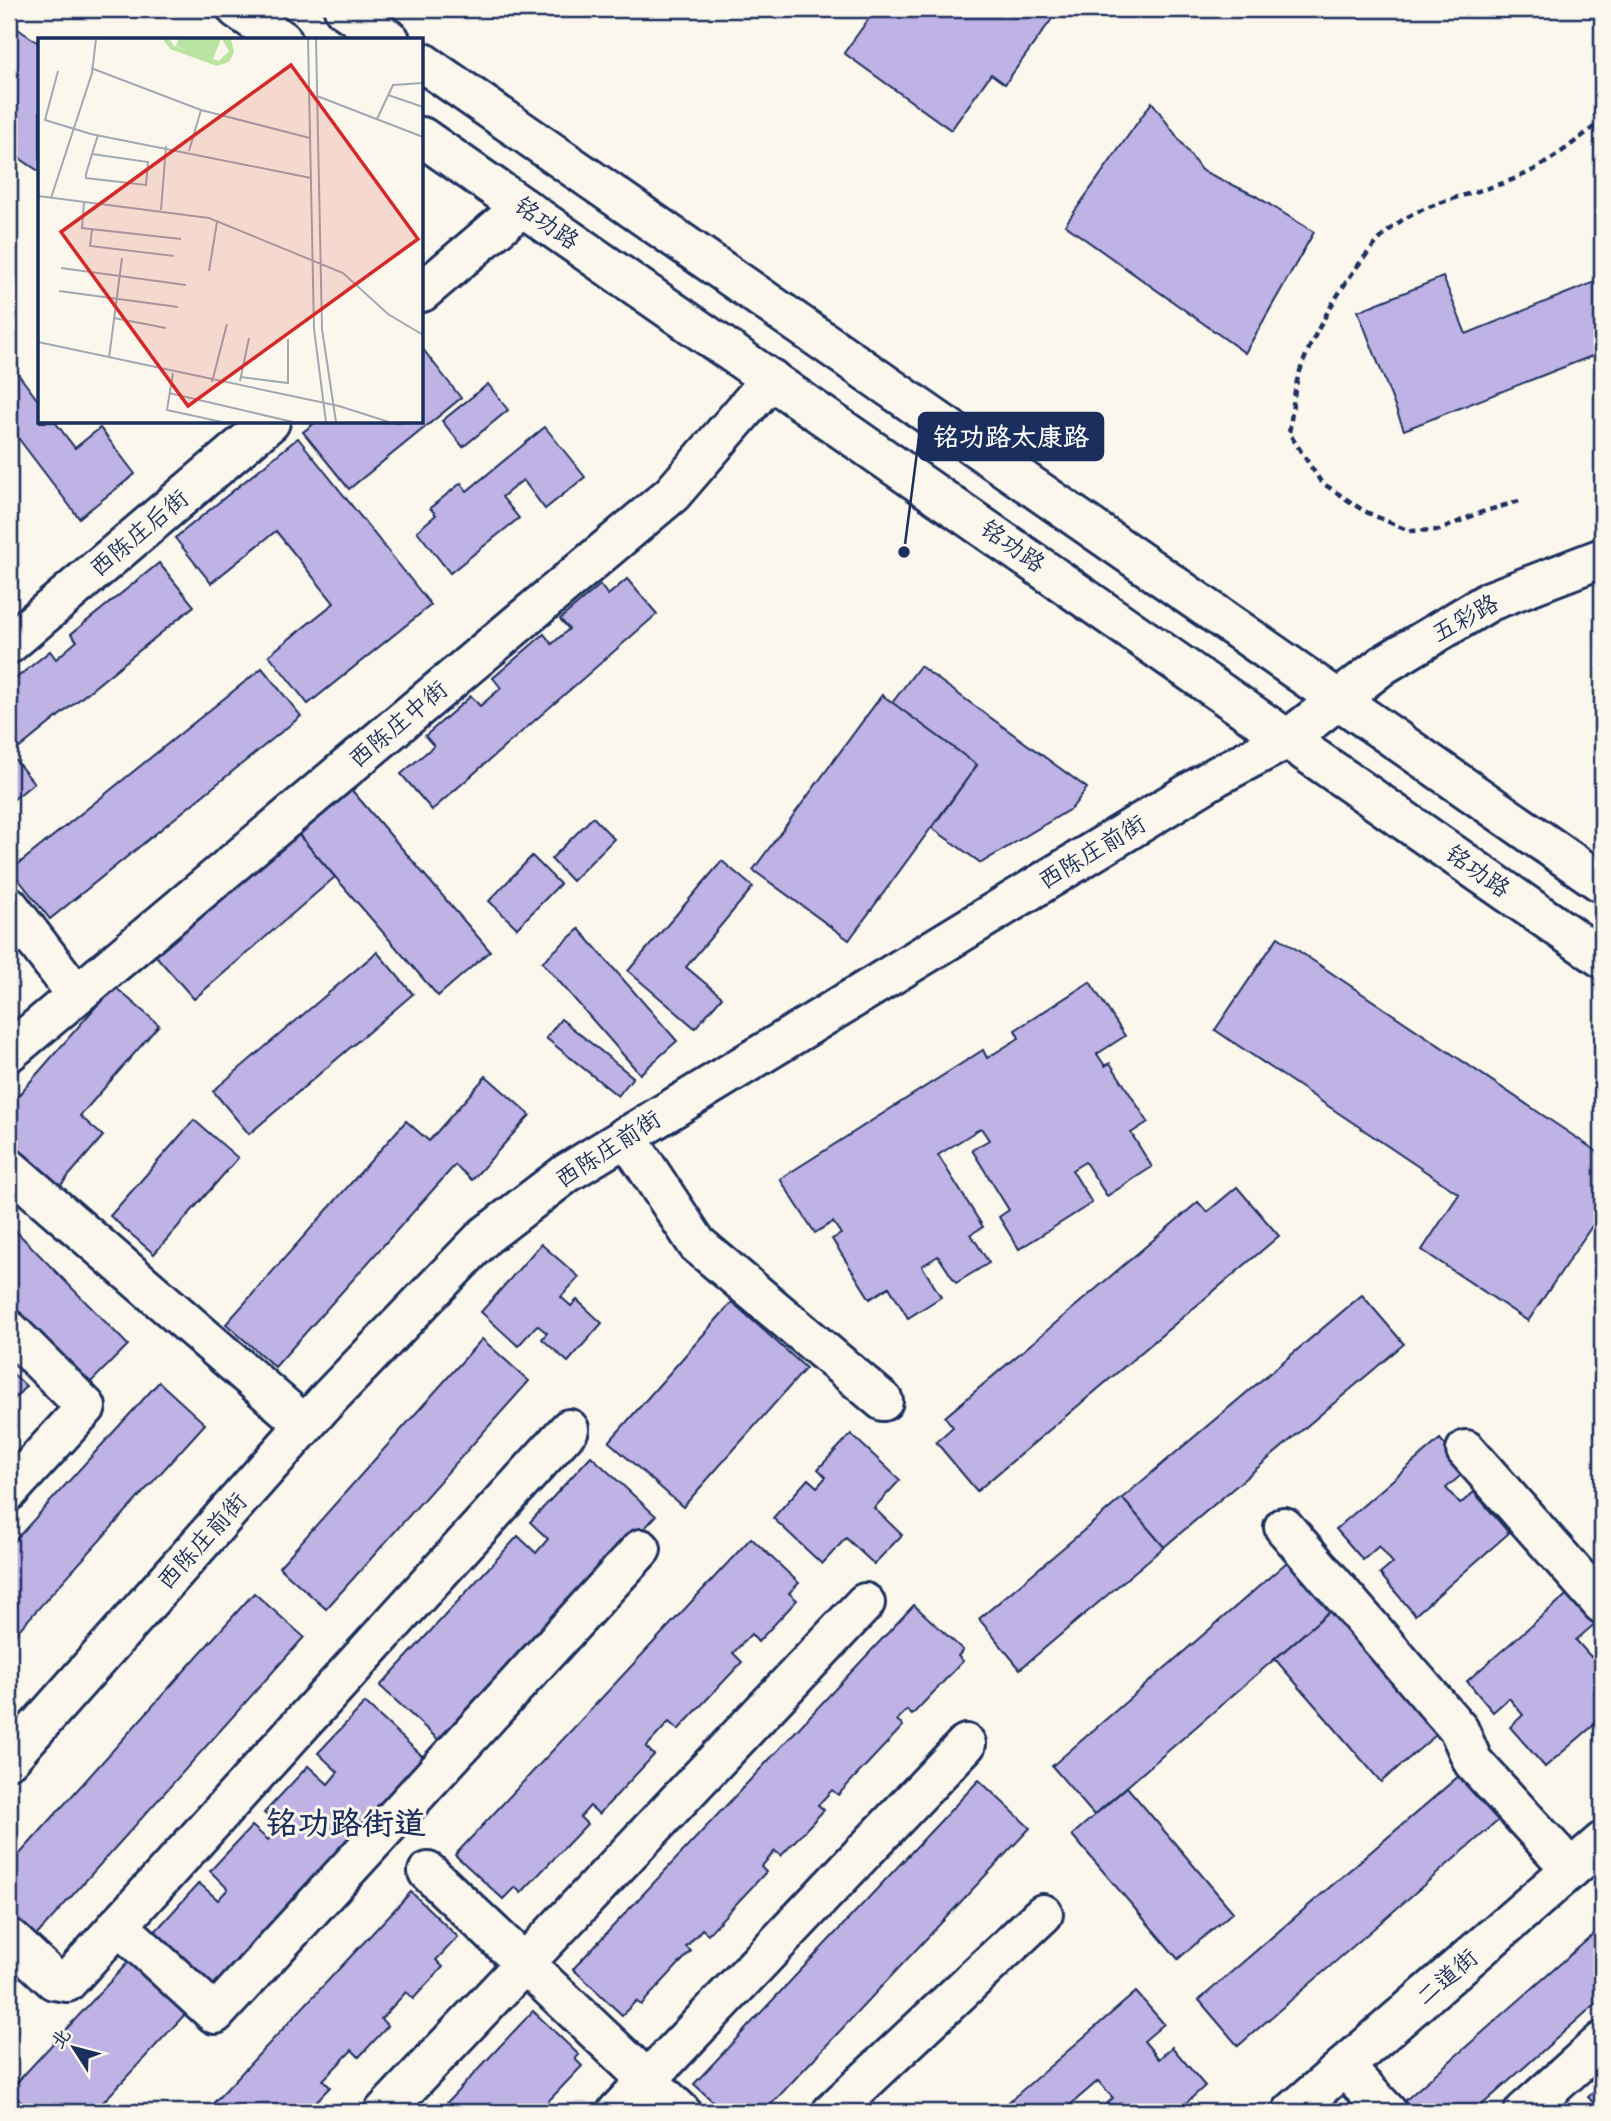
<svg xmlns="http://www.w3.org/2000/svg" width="1611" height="2121" font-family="'Architects Daughter','LXGW WenKai TC',sans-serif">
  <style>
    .building { fill: #beb3e4; stroke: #1b2f5e; stroke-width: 2 }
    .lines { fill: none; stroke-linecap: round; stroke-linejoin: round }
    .minor-casing { stroke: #1b2f5e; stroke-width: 44 }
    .major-casing { stroke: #1b2f5e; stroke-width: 44 }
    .path { stroke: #1b2f5e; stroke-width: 4.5; stroke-dasharray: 7 5; stroke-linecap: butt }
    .minor { stroke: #fbf7ec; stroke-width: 38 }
    .major { stroke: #fbf7ec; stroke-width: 38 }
    .labels { text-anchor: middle; stroke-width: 6; stroke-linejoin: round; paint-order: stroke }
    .street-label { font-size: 24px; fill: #1b2f5e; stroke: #fbf7ec }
    .district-label { font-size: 32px; font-weight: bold; fill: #1b2f5e; stroke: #fbf7ec }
    .inset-road { fill: none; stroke: #a1a7b3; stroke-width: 2 }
    .view { fill: #d62828; fill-opacity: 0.15; stroke: #d62828; stroke-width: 3.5 }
    .inset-edge { fill: none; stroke: #1b2f5e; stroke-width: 3.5 }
    .leader { fill: none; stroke: #1b2f5e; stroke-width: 2.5 }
    .callout-dot { fill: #1b2f5e; stroke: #fbf7ec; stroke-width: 2.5 }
    .callout { fill: #1b2f5e; stroke: #1b2f5e; stroke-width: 2.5 }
    .callout-label { font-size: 26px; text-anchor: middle; font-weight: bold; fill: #fff }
  </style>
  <rect width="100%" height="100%" fill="#fbf7ec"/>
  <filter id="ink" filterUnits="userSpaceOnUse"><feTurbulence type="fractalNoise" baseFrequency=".0143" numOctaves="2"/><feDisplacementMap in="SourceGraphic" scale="14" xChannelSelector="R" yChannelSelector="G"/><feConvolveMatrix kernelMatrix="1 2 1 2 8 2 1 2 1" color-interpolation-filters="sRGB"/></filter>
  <g filter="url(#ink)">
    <g class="building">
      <path d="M876 9H920L930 16 935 9H1059L1005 84 991 74 951 130 844 53Z"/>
      <path d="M9 23 40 44V172L9 151Z"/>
      <path d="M1152 102 1201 170 1254 195 1314 232 1245 353 1065 225Z"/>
      <path d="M1443 277 1466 334 1602 279V352L1404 430 1358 311Z"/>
      <path d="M422 348 461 398 349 489 303 432 316 422H422Z"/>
      <path d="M9 362 40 403V422H55L75 448 100 428 135 474 79 518 9 426Z"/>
      <path d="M488 384 508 410 463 447 442 421Z"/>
      <path d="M545 427 585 477 545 509 523 480 502 497 519 518 450 573 417 531 436 515 430 508 461 483 467 491Z"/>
      <path d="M298 438 431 605 308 704 269 655 334 603 276 531 211 583 175 538Z"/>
      <path d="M159 563 194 606 11 755 34 783 9 803V684L50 651 56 659 77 641 71 634Z"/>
      <path d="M627 579 657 614 432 810 401 774 434 746 425 736 471 696 480 706 501 688 493 678 544 634 552 644 569 629 560 619 600 585 608 595Z"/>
      <path d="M920 666 1087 788 1072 808 981 863 932 828 977 765 892 703Z"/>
      <path d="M262 668 301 716 50 919 11 870Z"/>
      <path d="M882 695 977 765 849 940 753 870Z"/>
      <path d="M343 780 490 951 438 996 298 834Z"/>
      <path d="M593 817 614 839 572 881 551 859Z"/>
      <path d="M298 834 335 877 194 999 156 956Z"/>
      <path d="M532 856 560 884 517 928 489 901Z"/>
      <path d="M722 861 753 887 686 967 722 997 695 1028 628 971Z"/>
      <path d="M579 929 677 1041 640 1074 542 962Z"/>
      <path d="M1278 937 1602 1155V1211L1528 1321 1422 1250 1459 1194 1215 1030Z"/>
      <path d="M377 952 413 994 249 1134 213 1091Z"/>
      <path d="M1090 982 1125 1036 1097 1054 1105 1066 1110 1063 1148 1122 1131 1133 1152 1167 1107 1196 1085 1162 1072 1170 1092 1203 1019 1249 999 1217 1009 1210 972 1150 989 1140 981 1128 938 1155 983 1227 971 1234 989 1263 956 1283 938 1256 922 1266 941 1297 908 1318 889 1287 870 1299 832 1239 841 1234 833 1222 815 1233 780 1179 983 1050 987 1058 1019 1038 1015 1030Z"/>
      <path d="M114 986 159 1025 80 1116 103 1136 60 1186 9 1141V1106Z"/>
      <path d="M561 1019 633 1077 618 1096 546 1038Z"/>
      <path d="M486 1076 530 1115 472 1180 455 1165 275 1367 226 1324 406 1121 429 1141Z"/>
      <path d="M194 1120 238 1158 154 1254 110 1216Z"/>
      <path d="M1237 1187 1279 1236 977 1491 936 1442 953 1427 945 1417 1198 1202 1207 1212Z"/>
      <path d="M9 1224 128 1345 82 1391 60 1355 9 1302Z"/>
      <path d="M541 1244 579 1277 561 1297 571 1306 577 1300 602 1323 568 1362 542 1339 547 1333 537 1325 518 1346 481 1312Z"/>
      <path d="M1362 1295 1404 1344 1164 1547 1122 1498Z"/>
      <path d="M732 1302 806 1368 683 1507 609 1442Z"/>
      <path d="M482 1339 529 1381 326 1609 279 1567Z"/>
      <path d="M9 1370 26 1386 9 1405Z"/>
      <path d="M159 1382 205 1424 9 1641V1547Z"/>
      <path d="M851 1434 900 1480 874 1508 902 1535 874 1564 846 1538 822 1564 773 1518 808 1479 817 1487 826 1477 818 1469Z"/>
      <path d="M1440 1439 1467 1470 1446 1488 1460 1504 1474 1492 1509 1533 1415 1615 1380 1574 1393 1563 1379 1546 1363 1560 1336 1529Z"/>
      <path d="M591 1456 656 1516 444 1745 380 1686 518 1536 536 1553 548 1539 530 1522Z"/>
      <path d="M1122 1498 1164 1547 1020 1669 979 1619Z"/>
      <path d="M751 1538 799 1583 789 1593 797 1600 758 1642 751 1634 733 1653 742 1662 678 1730 669 1722 646 1747 654 1755 599 1814 590 1806 580 1817 587 1824 521 1893 515 1887 503 1899 455 1855Z"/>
      <path d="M1294 1556 1337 1605 1094 1815 1052 1766Z"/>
      <path d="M1571 1591 1597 1622 1576 1640 1591 1657 1602 1647V1718L1545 1767 1510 1727 1523 1715 1509 1698 1493 1712 1467 1681Z"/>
      <path d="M254 1593 304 1637 36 1936 9 1911V1866Z"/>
      <path d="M914 1605 963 1650 958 1656 963 1661 912 1715 907 1710 897 1720 903 1726 838 1795 832 1790 818 1805 824 1810 781 1856 775 1851 761 1867 766 1872 708 1934 702 1929 686 1947 691 1951 641 2005 636 2001 622 2015 573 1969Z"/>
      <path d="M1337 1605 1443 1729 1381 1782 1275 1659Z"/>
      <path d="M365 1703 430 1763 217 1995 152 1935 199 1883 218 1900 228 1889 210 1871 252 1826 268 1840 280 1828 264 1813 308 1766 328 1784 338 1772 318 1753Z"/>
      <path d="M1460 1775 1499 1820 1238 2046 1199 2000Z"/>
      <path d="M979 1780 1030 1828 764 2112H724L694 2084Z"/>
      <path d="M1127 1787 1233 1912 1178 1959 1072 1835Z"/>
      <path d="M411 1892 458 1937 436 1960 443 1967 413 1999 406 1992 381 2019 388 2026 359 2057 352 2050 323 2080 330 2087 306 2112H205Z"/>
      <path d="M1602 1927V1998L1474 2112H1405L1399 2106Z"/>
      <path d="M131 1959 188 2011 94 2112H32L9 2091Z"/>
      <path d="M1136 1992 1164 2024 1144 2041 1159 2059 1172 2047 1205 2086 1176 2112H1098L1113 2098 1098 2081 1062 2112H997Z"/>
      <path d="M533 2011 579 2055 575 2059 582 2066 538 2112H438Z"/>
      <path d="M1602 2085V2112L1588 2097Z"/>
    </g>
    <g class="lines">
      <g class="minor-casing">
        <g id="minor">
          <path d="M422 292 522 207"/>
          <path d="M9 644 270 422"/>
          <path d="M9 906 76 994"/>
          <path d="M9 1052 672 494 771 379"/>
          <path d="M626 1136 697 1244 883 1401"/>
          <path d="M9 1168 305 1425"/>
          <path d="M9 1330 86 1407 9 1491"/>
          <path d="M1466 1450 1602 1604"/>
          <path d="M1284 1527 1459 1730 1473 1762 1571 1869"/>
          <path d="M9 1759 328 1399 485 1236 567 1173 1217 776 1289 738 1383 665 1490 601 1602 558"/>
          <path d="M428 1872 681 2112"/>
          <path d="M118 1925 215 2014 641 1549"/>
          <path d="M9 1938 54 1980 67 1982 569 1429"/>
          <path d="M1344 2067 1387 2112"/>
          <path d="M384 2112 865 1603"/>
          <path d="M617 2112 966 1744"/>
          <path d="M832 2112 1043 1914"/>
          <path d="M1292 2112 1602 1842"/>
          <path d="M1524 2112 1602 2042"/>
        </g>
      </g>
      <g class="major-casing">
        <g id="major">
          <path d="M237 9 282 40"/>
          <path d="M344 9 390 40"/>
          <path d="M422 62 1602 883"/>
          <path d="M422 137 1602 958"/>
        </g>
      </g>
      <path class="path" d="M1519 501 1476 514 1440 530 1409 531 1364 511 1321 482 1289 433C1292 416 1293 398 1297 381 1309 335 1363 244 1404 219 1440 198 1481 193 1519 177 1548 165 1576 140 1602 121"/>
      <use href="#minor" class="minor"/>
      <use href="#major" class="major"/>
    </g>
  </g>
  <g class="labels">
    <g class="street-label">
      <text transform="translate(547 223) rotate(35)" y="8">铭功路</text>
      <text transform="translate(139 533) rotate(-40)" y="8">西陈庄后街</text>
      <text transform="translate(1013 546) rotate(35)" y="8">铭功路</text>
      <text transform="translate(1465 618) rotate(-29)" y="8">五彩路</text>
      <text transform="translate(398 724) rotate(-40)" y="8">西陈庄中街</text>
      <text transform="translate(1092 852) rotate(-31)" y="8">西陈庄前街</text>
      <text transform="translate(1478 871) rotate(35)" y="8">铭功路</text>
      <text transform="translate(608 1149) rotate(-33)" y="8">西陈庄前街</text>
      <text transform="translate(202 1541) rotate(-48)" y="8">西陈庄前街</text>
      <text transform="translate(1447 1977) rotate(-41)" y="8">二道街</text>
    </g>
    <g class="district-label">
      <text x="346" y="1834">铭功路街道</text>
    </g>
  </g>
  <g transform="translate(38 38)">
    <rect width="385" height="385" fill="#fbf7ec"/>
    <path d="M125 1H131L136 8 150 13 138 8 141 1H183L175 21 181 23 191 13 184 1H193L196 14 191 24 179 28 132 11Z" fill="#b9e4a1"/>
    <path class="inset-road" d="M270 1 276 291 288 384M278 1 284 291 298 384M53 30 163 72 272 100M20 33 7 82 53 96 273 140M350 57 385 69M279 58 385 99M339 81 355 47 385 45M151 113 163 72M54 116 110 124 108 147 48 140V136L54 116 60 97M0 158 171 180 305 235 350 276 385 297M13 160 54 35 58 1M46 164 44 190 143 201M123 172 128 108M54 191 52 208 136 218M23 230 148 247M171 233 179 184M21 253 140 269M76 280 128 290M0 304 301 368 351 384M71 320 84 220M135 335 129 372 184 384M203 339 250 345V301M202 343 211 300M174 344 189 286M131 355 255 384"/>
    <path class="view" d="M253 27 380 201 150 368 23 194Z"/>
    <rect width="385" height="385" class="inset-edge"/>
  </g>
  <path class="leader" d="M904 552L919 437"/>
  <circle class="callout-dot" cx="904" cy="552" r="7"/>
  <rect class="callout" x="919" y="413" width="184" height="47" rx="7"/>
  <g class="callout-label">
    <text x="1011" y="446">铭功路太康路</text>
  </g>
  <rect width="1611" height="2121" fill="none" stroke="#fbf7ec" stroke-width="35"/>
  <rect x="18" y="18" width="1576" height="2086" fill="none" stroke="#1b2f5e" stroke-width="2.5" filter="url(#ink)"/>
  <g transform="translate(74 2048) rotate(306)" stroke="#fbf7ec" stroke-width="5" paint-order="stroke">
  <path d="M0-5L12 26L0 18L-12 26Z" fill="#1b2f5e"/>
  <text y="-10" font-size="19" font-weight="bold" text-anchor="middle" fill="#1b2f5e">北</text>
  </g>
</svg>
